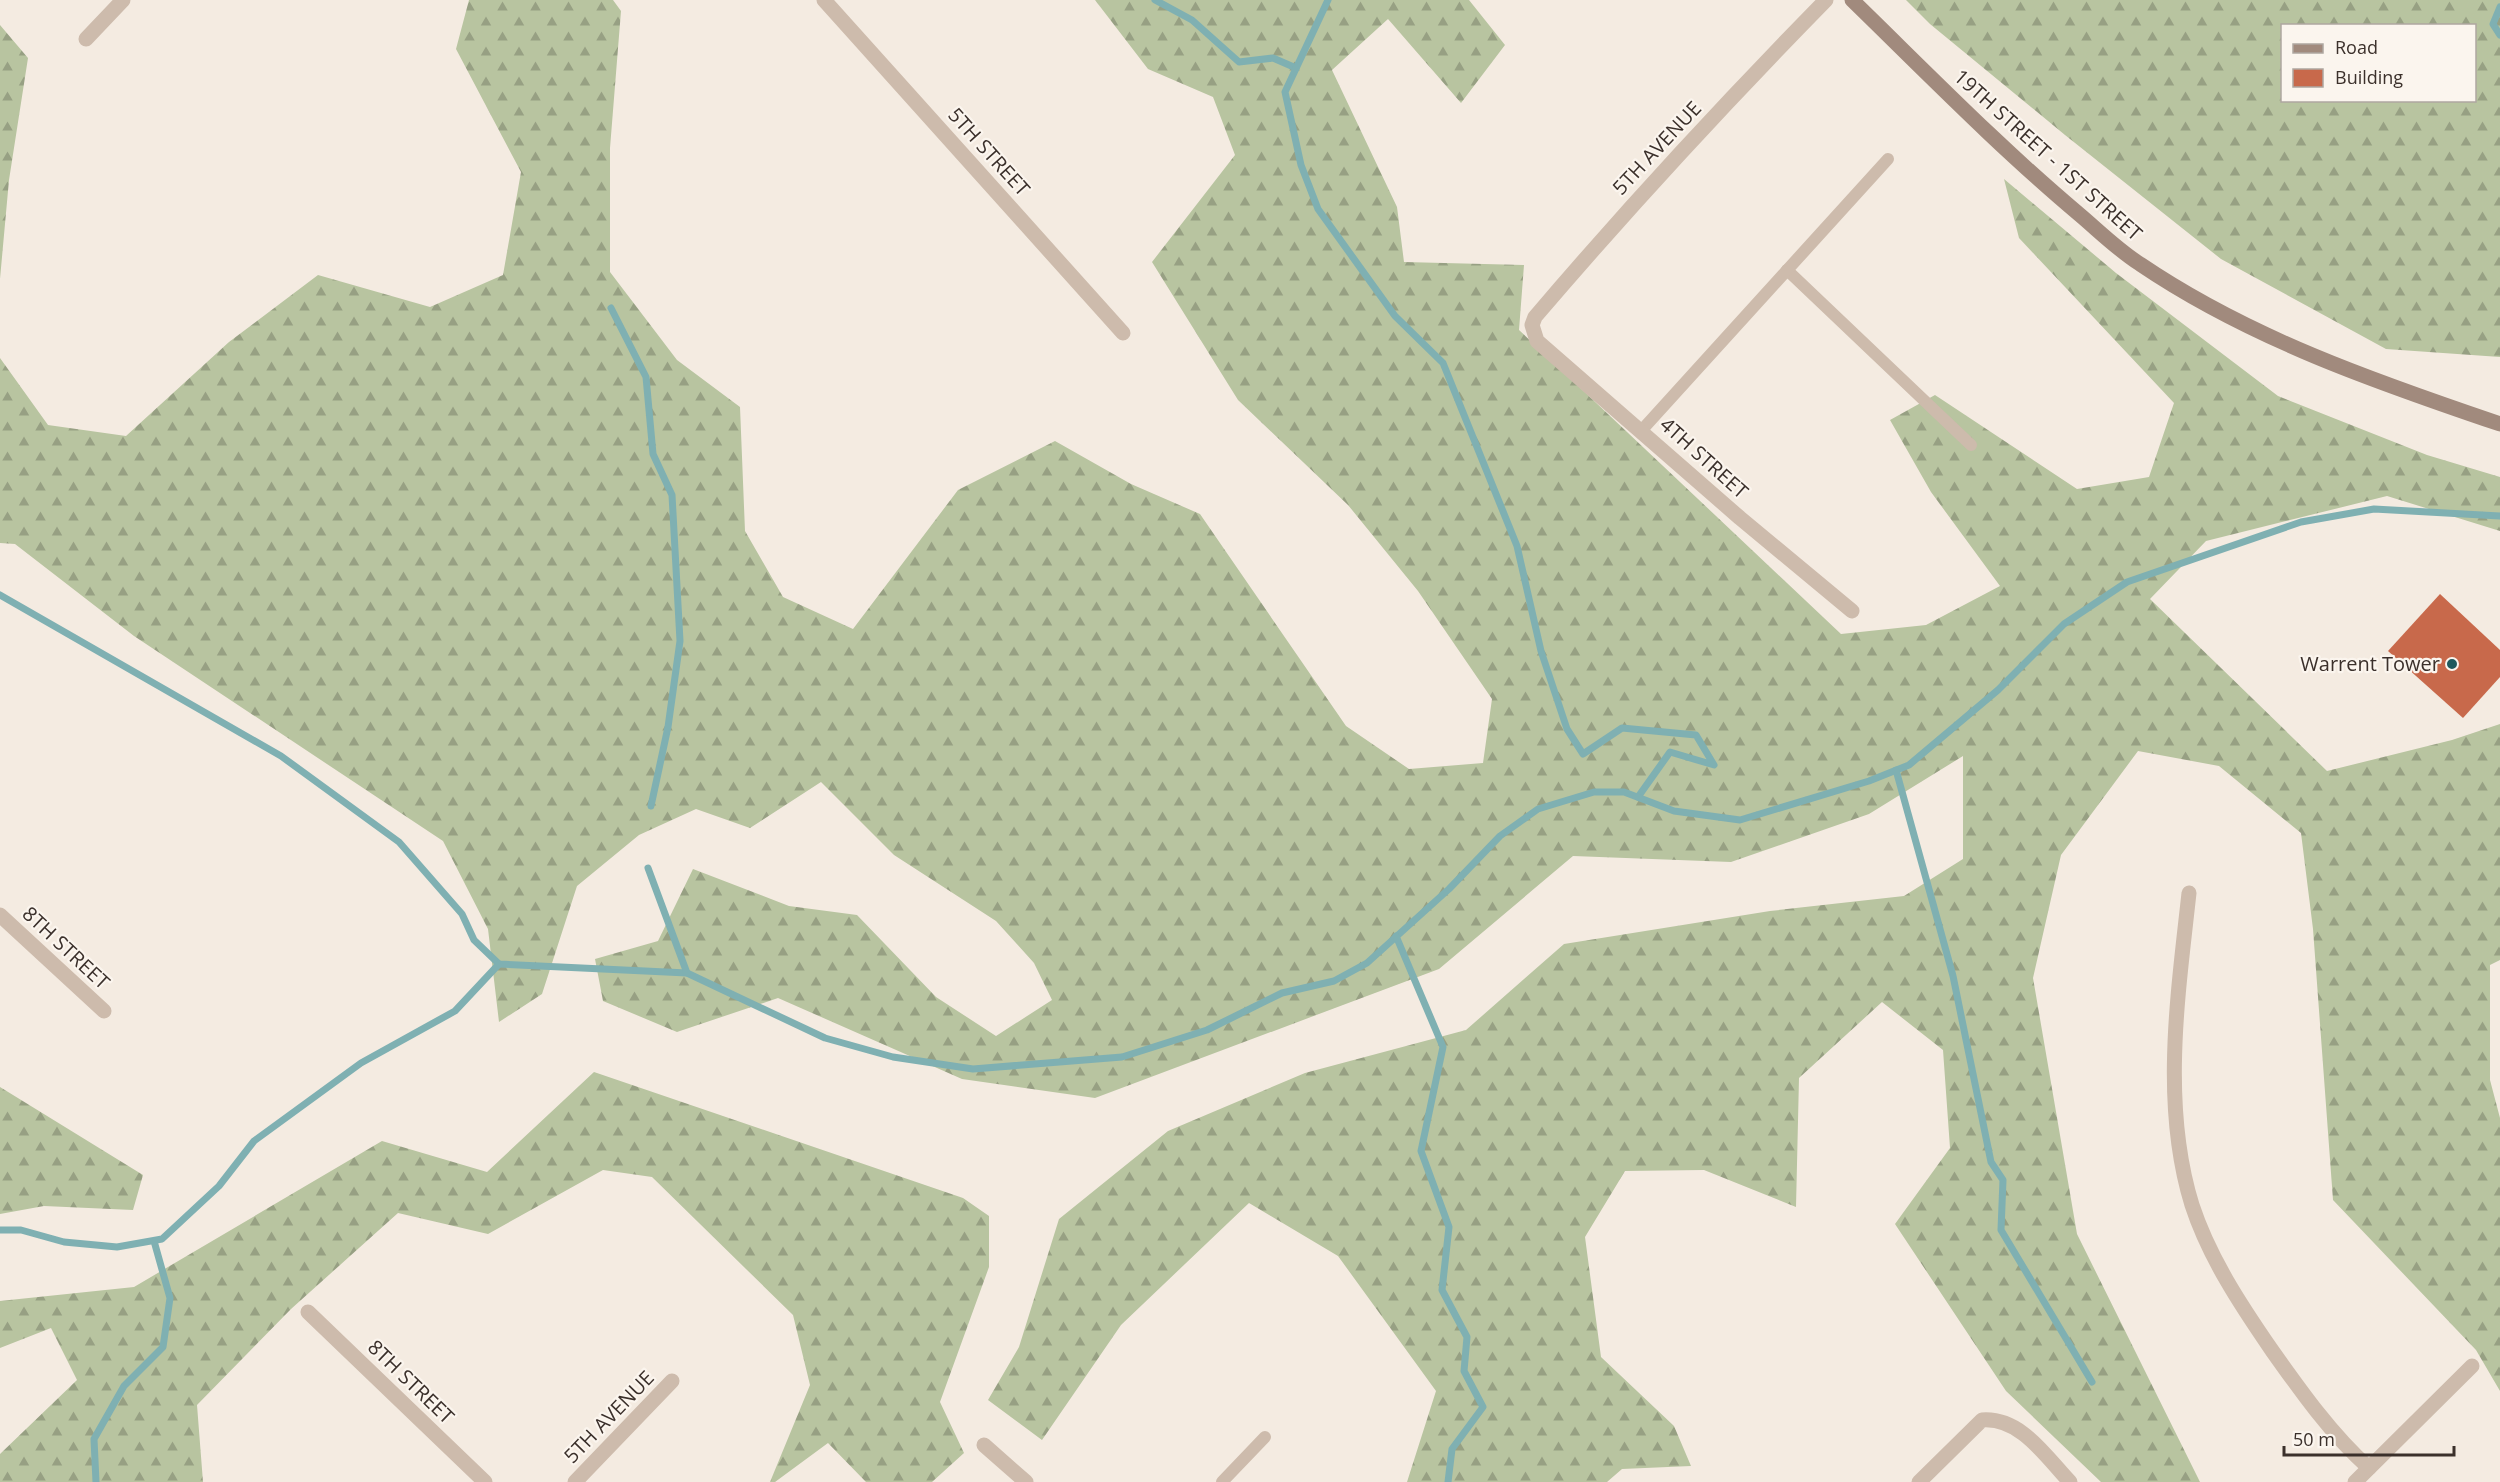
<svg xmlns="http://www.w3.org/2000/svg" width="2500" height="1482" font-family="'Open Sans',sans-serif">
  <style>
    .forest { fill: url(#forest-firs); fill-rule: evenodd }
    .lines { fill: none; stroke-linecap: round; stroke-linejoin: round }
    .stream { stroke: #7fb0b2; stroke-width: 7 }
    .building { fill: #c8694b }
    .service { stroke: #cdbbac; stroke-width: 12 }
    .minor { stroke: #cdbbac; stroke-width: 15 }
    .secondary { stroke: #a18a7d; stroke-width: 15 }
    .poi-dot { fill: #1f5a5e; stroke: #fbf5ee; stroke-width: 2 }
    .labels { text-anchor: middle; stroke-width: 4.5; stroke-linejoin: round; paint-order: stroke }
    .street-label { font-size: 20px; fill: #3b302b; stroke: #fbf5ee }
    .poi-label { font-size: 20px; fill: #3b302b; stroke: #fbf5ee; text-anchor: end }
  </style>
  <defs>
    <pattern id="forest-firs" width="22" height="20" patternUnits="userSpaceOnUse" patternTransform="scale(1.5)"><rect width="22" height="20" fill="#b8c4a0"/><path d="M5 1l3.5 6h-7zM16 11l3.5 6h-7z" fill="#97a083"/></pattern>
  </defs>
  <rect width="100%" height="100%" fill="#f4ebe1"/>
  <g class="forest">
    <path d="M469 0H613L621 11 610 148V272L677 360 740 407 745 531 783 597 853 629 958 490 1055 441 1131 484 1200 514 1346 726 1409 769 1483 763 1492 699 1418 591 1348 505 1238 400 1152 262 1235 155 1213 97 1148 69 1095 0H1469L1505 45 1461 103 1388 19 1332 70 1397 207 1404 262 1524 265 1519 330 1841 634 1926 625 2000 586 1931 492 1890 420 1935 395 2077 489 2149 477 2174 403 2019 238 2004 179 2116 273 2278 396 2427 455 2500 477V531L2387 496 2206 541 2150 599 2327 771 2452 740 2500 724V960L2490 965V1080L2500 1118V1391L2476 1350 2333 1200 2313 929 2301 833 2219 766 2138 751 2061 855 2033 978 2077 1234 2200 1482H2101L2006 1391 1895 1224 1950 1148 1943 1050 1882 1002 1799 1078 1796 1207 1704 1170 1625 1171 1585 1237 1601 1357 1674 1426 1691 1466 1622 1469 1607 1482H1407L1436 1391 1338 1256 1249 1203 1121 1325 1042 1440 988 1400 1019 1347 1059 1219 1168 1131 1305 1073 1466 1030 1564 944 1770 911 1904 896 1963 859V756L1869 814 1731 862 1573 856 1439 969 1095 1098 962 1079 778 998 677 1032 603 1001 595 959 658 941 693 869 789 906 857 915 936 997 996 1036 1052 1000 1034 963 996 921 894 855 821 782 750 828 696 809 639 835 577 886 542 994 499 1022 488 929 443 841 134 636 15 544 0 543V358L48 425 126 436 229 342 318 275 430 307 503 275 521 172 456 49Z"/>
    <path d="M1906 0H2500V357L2386 349 2221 259 2065 135 1930 24ZM2282 26H2474V100H2282Z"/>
    <path d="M0 25 28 58 9 180 0 279Z"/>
    <path d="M594 1072 963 1198 989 1216V1267L940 1402 964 1453 932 1482H866L828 1443 775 1482H770L810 1385 793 1315 652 1177 603 1170 488 1234 398 1213 291 1309 197 1405 203 1482H0V1454L77 1380 51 1328 0 1348V1301L134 1287 382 1141 487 1172Z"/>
    <path d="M0 1087 143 1175 133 1210 44 1206 0 1214Z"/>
  </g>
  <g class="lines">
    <g class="stream">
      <path d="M1155 0 1192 20 1239 62 1273 58 1296 68"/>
      <path d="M1328 0 1285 92 1301 165 1318 209 1395 316 1443 363 1517 546 1541 651 1567 729 1583 754 1622 728 1696 735 1714 765 1670 752 1638 797"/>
      <path d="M2500 7 2493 24 2500 35"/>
      <path d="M611 308 646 377 653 454 672 495 680 641 668 727 651 806"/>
      <path d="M0 595 281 756 399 842 462 914 474 940 499 964 687 973 825 1038 893 1057 973 1069 1122 1057 1207 1030 1282 993 1334 981 1367 963 1449 889 1500 836 1538 809 1594 792H1624L1674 811 1740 820 1869 781 1909 765 1998 690 2064 624 2127 582 2301 522 2374 509 2500 516"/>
      <path d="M1896 770 1953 976 1991 1162 2003 1180 2001 1230 2092 1382"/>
      <path d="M648 868 687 973"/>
      <path d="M1396 936 1443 1047 1421 1151 1449 1227 1442 1290 1467 1337 1464 1371 1483 1407 1452 1449 1448 1482"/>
      <path d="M0 1230H21L64 1242 117 1247 162 1239 219 1186 254 1141 361 1063 455 1011 499 964"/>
      <path d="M96 1482 94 1439 124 1386 163 1347 170 1298 154 1241"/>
    </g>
  </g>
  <path class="building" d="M2440 594 2500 650V677L2463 718 2388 651Z"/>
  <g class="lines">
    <g class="service">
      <path d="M1787 270 1971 445"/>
      <path d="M1641 431 1888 159"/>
      <path d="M1222 1482 1265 1437"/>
    </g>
    <g class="minor">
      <path d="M824 0 1123 333"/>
      <path d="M1826 0C1726 102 1628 208 1535 317L1532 325 1537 341 1740 518 1852 611"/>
      <path d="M86 39 123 0"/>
      <path d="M2189 893C2178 994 2161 1105 2192 1205 2209 1257 2240 1304 2271 1349 2300 1390 2331 1434 2369 1468"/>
      <path d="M0 915 104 1011"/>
      <path d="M308 1312 485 1482"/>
      <path d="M984 1445 1026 1482"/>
      <path d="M575 1482 672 1381"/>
      <path d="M1919 1482 1982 1420C2021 1417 2046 1457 2070 1482"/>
      <path d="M2355 1482 2472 1366"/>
    </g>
    <path class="secondary" d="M1852 0C1927 73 2000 148 2080 215 2100 232 2118 250 2140 264 2249 338 2376 382 2500 424"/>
  </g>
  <circle class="poi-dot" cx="2452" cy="664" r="6"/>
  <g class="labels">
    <g class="street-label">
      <text transform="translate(1657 148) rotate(-47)" y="7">5TH AVENUE</text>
      <text transform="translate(989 152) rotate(48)" y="7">5TH STREET</text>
      <text transform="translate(2048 155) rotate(42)" y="7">19TH STREET - 1ST STREET</text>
      <text transform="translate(1704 458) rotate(42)" y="7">4TH STREET</text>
      <text transform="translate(66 948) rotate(43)" y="7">8TH STREET</text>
      <text transform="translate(411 1382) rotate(44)" y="7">8TH STREET</text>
      <text transform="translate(609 1417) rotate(-46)" y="7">5TH AVENUE</text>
    </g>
    <g class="poi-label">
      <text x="2440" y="671">Warrent Tower</text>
    </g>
  </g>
  <rect x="2281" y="24" width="195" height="78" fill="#fbf5ee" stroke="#aea6a0" stroke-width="1.5"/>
  <rect x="2293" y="44" width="30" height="9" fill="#a18a7d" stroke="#aea6a0" stroke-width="1.5"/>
  <text x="2335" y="54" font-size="18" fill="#3b302b">Road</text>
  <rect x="2293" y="69" width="30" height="18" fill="#c8694b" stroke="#aea6a0" stroke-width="1.5"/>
  <text x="2335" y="84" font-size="18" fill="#3b302b">Building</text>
  <path d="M2284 1446v9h170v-9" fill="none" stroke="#3b302b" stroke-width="3"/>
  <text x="2293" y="1446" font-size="18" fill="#3b302b" stroke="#fbf5ee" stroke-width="4.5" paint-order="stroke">50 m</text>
</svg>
